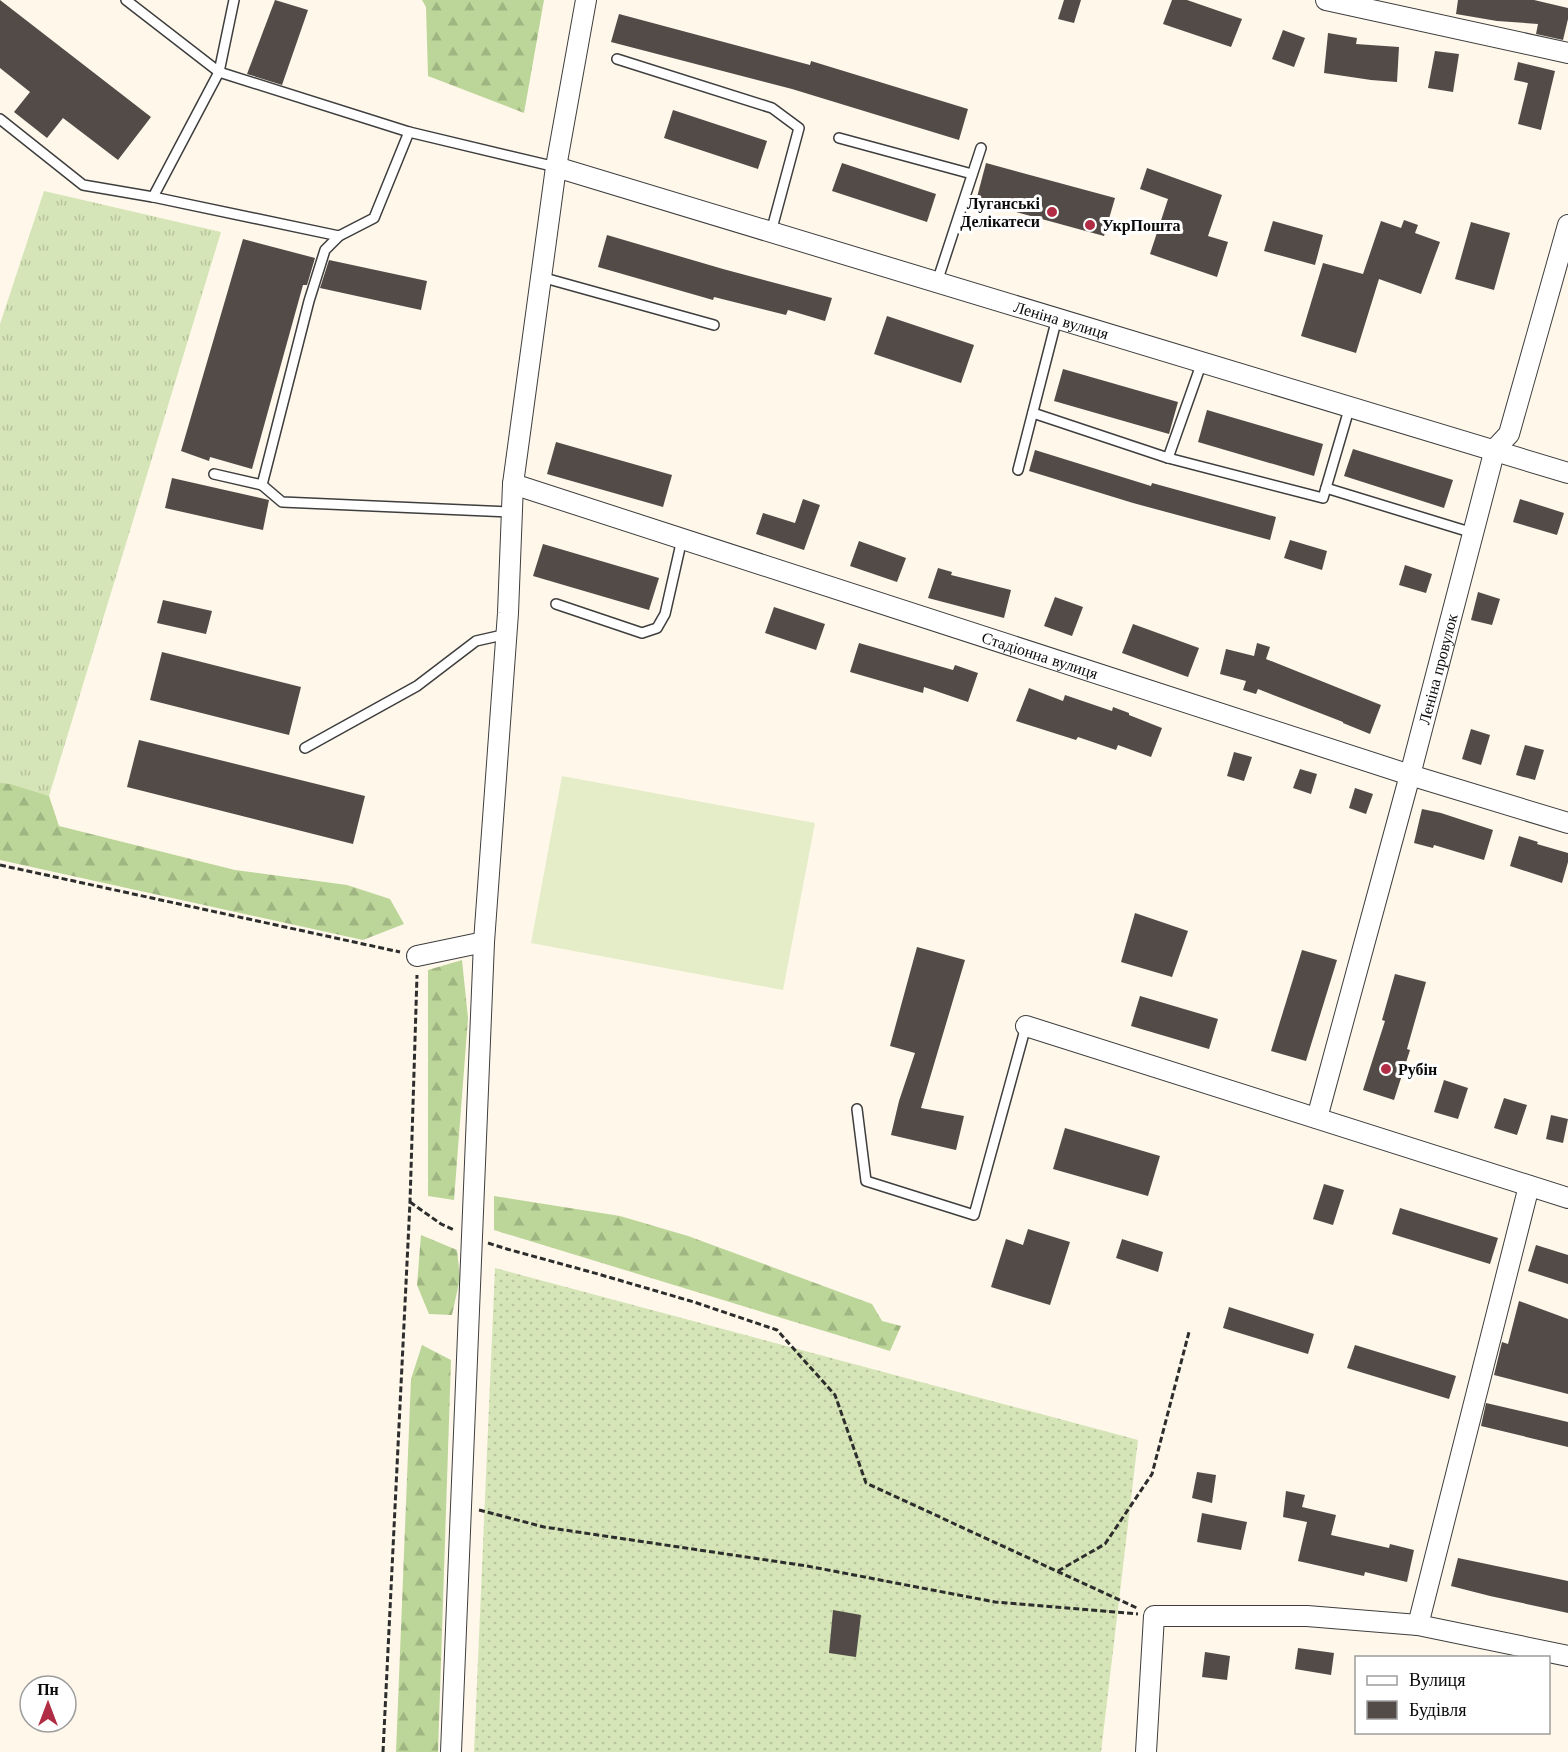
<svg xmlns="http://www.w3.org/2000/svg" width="1568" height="1752" font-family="'Libre Baskerville',serif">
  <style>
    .grass { fill: url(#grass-tufts) }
    .forest { fill: url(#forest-firs) }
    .garden { fill: url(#garden-dots) }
    .pitch { fill: #e5edc8 }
    .building { fill: #534b48 }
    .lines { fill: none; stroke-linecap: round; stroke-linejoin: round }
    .lane-casing { stroke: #3e3e3e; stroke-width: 12 }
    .street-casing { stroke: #3e3e3e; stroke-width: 22 }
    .path { stroke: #2d2d2d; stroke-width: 3; stroke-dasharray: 6 3; stroke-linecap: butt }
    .lane { stroke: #fff; stroke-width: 9 }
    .street { stroke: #fff; stroke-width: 20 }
    .poi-dot { fill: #b12d46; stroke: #fff; stroke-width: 2 }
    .labels { text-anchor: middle; stroke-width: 6; stroke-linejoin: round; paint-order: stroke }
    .poi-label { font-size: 16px; font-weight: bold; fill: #0b0b0b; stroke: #fff; text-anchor: start }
    .street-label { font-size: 16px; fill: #0b0b0b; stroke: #fff }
  </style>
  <defs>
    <pattern id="grass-tufts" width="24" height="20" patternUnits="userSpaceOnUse" patternTransform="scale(1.5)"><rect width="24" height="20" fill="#d5e5b7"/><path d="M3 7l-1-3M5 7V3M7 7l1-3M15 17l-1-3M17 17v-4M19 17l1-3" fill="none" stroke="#b6c39c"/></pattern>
    <pattern id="forest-firs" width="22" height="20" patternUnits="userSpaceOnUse" patternTransform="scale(1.5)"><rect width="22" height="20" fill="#bcd598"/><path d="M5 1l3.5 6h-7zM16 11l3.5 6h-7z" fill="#a0b682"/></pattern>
    <pattern id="garden-dots" width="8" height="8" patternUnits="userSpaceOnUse" patternTransform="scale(1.5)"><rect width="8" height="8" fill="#d5e5b7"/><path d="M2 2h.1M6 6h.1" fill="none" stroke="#b6c39c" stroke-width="1.8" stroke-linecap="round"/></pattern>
  </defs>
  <rect width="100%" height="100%" fill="#fef7ea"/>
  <path class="grass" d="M44 191 221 232 49 796 0 786V324Z"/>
  <g class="forest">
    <path d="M422 0H544L524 113 428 76 426 7Z"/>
    <path d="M0 783 10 784 49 796 59 826 235 870 347 885 390 899 404 924 363 940 0 860Z"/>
    <path d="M462 960 468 1018 454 1200 428 1196V970Z"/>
    <path d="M494 1196 620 1216 688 1236 872 1304 882 1321 901 1326 890 1351 494 1230Z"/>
    <path d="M421 1235 457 1250 460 1278 452 1315 429 1314 417 1285Z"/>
    <path d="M422 1345 451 1360 438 1752H396L411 1379Z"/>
  </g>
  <path class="garden" d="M495 1268 1138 1440 1101 1752H474Z"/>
  <path class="pitch" d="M562 776 815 823 783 990 531 943Z"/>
  <g class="building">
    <path d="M0 0 151 117 118 160 63 118 47 138 14 112 30 92 0 68Z"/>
    <path d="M275 0 308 10 282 85 247 74Z"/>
    <path d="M1064 0H1081L1074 23 1058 19Z"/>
    <path d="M1172 0H1187L1242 19 1231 47 1163 24Z"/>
    <path d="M1458 0H1534L1568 8V19L1563 40 1536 34 1538 24 1497 21 1456 14Z"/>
    <path d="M619 14 810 65 811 61 968 109 959 140 792 89 611 42Z"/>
    <path d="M1283 30 1305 38 1294 67 1272 59Z"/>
    <path d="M1328 33 1357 38 1356 44 1399 47 1397 82 1371 80 1324 73Z"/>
    <path d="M1435 51 1459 54 1453 92 1428 88Z"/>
    <path d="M1518 62 1555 71 1541 130 1518 124 1528 83 1514 80Z"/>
    <path d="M673 110 767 141 758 169 664 138Z"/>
    <path d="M842 163 936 194 927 222 832 191Z"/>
    <path d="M986 163 1115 198 1104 236 976 201Z"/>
    <path d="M1147 168 1222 195 1208 236 1228 242 1217 277 1150 254 1168 199 1140 189Z"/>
    <path d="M1404 220 1418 225 1415 233 1440 242 1421 294 1379 279 1356 353 1301 336 1323 263 1363 274 1381 221 1401 228Z"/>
    <path d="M1273 221 1323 235 1315 265 1264 251Z"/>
    <path d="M1471 222 1510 233 1494 290 1455 279Z"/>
    <path d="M607 235 723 269 832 298 825 321 788 310 786 315 714 297 713 300 598 267Z"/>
    <path d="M243 239 315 258 307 285H303L252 469 210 457 209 461 181 451Z"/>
    <path d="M329 260 427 281 421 310 320 288Z"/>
    <path d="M887 316 974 345 961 383 874 354Z"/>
    <path d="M1063 369 1178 402 1169 434 1054 401Z"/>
    <path d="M1207 410 1323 444 1314 476 1198 442Z"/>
    <path d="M556 442 672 475 663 507 547 474Z"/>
    <path d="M1353 449 1453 480 1444 508 1344 476Z"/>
    <path d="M1035 450 1151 486 1152 483 1276 517 1270 540 1133 503 1029 471Z"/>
    <path d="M172 478 269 500 263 530 165 508Z"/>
    <path d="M803 499 820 505 804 550 756 534 763 513 795 523Z"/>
    <path d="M1520 499 1564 513 1557 535 1513 522Z"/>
    <path d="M1290 540 1327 551 1322 570 1284 558Z"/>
    <path d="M859 541 906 558 897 582 850 566Z"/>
    <path d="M543 544 659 578 649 610 533 576Z"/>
    <path d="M1405 565 1432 574 1426 593 1399 585Z"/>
    <path d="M938 568 952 572 951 575 1011 590 1004 618 928 598Z"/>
    <path d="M1478 592 1500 599 1492 625 1471 620Z"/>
    <path d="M1055 597 1083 607 1072 636 1044 626Z"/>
    <path d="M163 600 212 611 206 634 157 623Z"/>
    <path d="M774 607 825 624 816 650 765 633Z"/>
    <path d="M1133 624 1199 648 1188 677 1122 653Z"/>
    <path d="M859 643 953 670 955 665 978 673 968 702 924 687 923 693 850 672Z"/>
    <path d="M1257 643 1270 647 1266 659 1381 705 1370 734 1343 723V722L1258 689 1256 694 1243 690 1246 681 1220 674 1226 649 1254 656Z"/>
    <path d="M162 652 301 687 289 735 150 700Z"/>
    <path d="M1029 688 1063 701 1065 695 1112 711 1113 707 1129 713V715L1162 728 1151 757 1118 745 1116 750 1078 737 1076 740 1016 721Z"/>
    <path d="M1471 729 1490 735 1481 765 1462 759Z"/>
    <path d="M139 740 365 796 353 844 127 787Z"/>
    <path d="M1525 745 1544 750 1535 780 1516 775Z"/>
    <path d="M1234 752 1252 757 1244 781 1227 776Z"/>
    <path d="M1300 769 1317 774 1311 794 1293 788Z"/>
    <path d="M1355 788 1373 794 1366 814 1349 808Z"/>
    <path d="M1422 809 1441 813 1493 830 1484 860 1434 845 1433 848 1414 843Z"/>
    <path d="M1519 836 1538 842 1537 844 1568 853V862L1562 883 1510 866Z"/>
    <path d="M1135 913 1188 931 1172 977 1121 962Z"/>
    <path d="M917 947 965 960 921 1108 964 1116 956 1150 891 1135 899 1101 915 1053 890 1046Z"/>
    <path d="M1302 950 1337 960 1306 1061 1271 1051Z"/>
    <path d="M1395 974 1426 982 1407 1049 1410 1050 1394 1100 1363 1090 1385 1021 1382 1020Z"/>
    <path d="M1140 996 1218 1019 1209 1049 1131 1026Z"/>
    <path d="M1444 1080 1468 1088 1458 1119 1434 1112Z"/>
    <path d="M1504 1098 1527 1105 1517 1135 1494 1128Z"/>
    <path d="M1551 1115 1568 1119 1563 1143 1546 1139Z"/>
    <path d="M1065 1128 1160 1156 1148 1196 1053 1169Z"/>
    <path d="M1324 1184 1344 1190 1333 1225 1313 1219Z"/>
    <path d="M1400 1208 1498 1238 1490 1264 1392 1234Z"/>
    <path d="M1028 1229 1070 1242 1050 1305 991 1287 1006 1239 1023 1245Z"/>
    <path d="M1122 1239 1163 1252 1158 1272 1116 1258Z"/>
    <path d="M1536 1245 1568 1255V1284L1528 1271Z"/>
    <path d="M1519 1301 1568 1319V1394L1494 1375 1502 1342 1508 1344Z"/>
    <path d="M1229 1307 1314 1334 1308 1354 1223 1328Z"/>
    <path d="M1355 1345 1456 1376 1449 1399 1347 1368Z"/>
    <path d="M1486 1403 1568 1422V1447L1481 1426Z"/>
    <path d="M1197 1472 1216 1475 1212 1503 1192 1498Z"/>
    <path d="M1286 1491 1305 1495 1302 1507 1336 1515 1331 1535 1389 1548 1390 1544 1414 1550 1407 1582 1365 1572 1364 1576 1298 1561 1307 1522 1283 1517Z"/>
    <path d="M1202 1513 1247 1522 1241 1550 1197 1542Z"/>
    <path d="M1458 1558 1568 1581V1613L1490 1596 1451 1586Z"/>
    <path d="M833 1610 861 1615 856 1657 829 1653Z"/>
    <path d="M1298 1648 1334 1653 1331 1675 1295 1669Z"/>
    <path d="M1205 1652 1230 1656 1227 1680 1202 1677Z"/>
  </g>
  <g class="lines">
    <g class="lane-casing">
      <g id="lane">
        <path d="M126 0 219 72 409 132 556 167"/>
        <path d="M617 59 772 108 799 128 771 232"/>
        <path d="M0 119 83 185 153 197 339 236"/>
        <path d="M839 138 972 174"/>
        <path d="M153 197 219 72 234 0"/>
        <path d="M541 277 714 325"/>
        <path d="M937 282 981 148"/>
        <path d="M1033 413 1168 458 1323 498 1350 406"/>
        <path d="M1168 458 1202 362"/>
        <path d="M1018 470 1057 318"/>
        <path d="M214 474 262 485 309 301 325 250 339 236 374 218 409 132"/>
        <path d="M262 485 282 502 511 512"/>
        <path d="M1326 488 1473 533"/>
        <path d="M556 604 642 633 657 628 665 614 682 539"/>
        <path d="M305 748 417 686 476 641 507 634"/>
        <path d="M857 1109 866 1181 974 1215 1026 1026"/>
      </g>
    </g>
    <g class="street-casing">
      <g id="street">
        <path d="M1326 0 1568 53"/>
        <path id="s1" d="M556 167 1568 473"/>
        <path id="s2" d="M513 484 1410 775 1568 823"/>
        <path d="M417 956 484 942"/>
        <path d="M1026 1026 1568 1198"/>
        <path id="s3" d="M1317 1118 1410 775 1495 449 1509 434 1568 225"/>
        <path d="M1418 1625 1529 1186"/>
        <path d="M451 1752 484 942 508 613 513 484 556 167 586 0"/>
        <path d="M1146 1752 1154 1616H1307L1418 1625 1568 1656"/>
      </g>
    </g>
    <g class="path">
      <path d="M0 865 400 952"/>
      <path d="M410 1202 441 1224 454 1230"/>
      <path d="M488 1243 507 1249 598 1274 694 1302 777 1330 835 1395 866 1483 1139 1609"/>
      <path d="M479 1510 544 1527 807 1566 995 1602 1138 1614"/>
      <path d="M1058 1571 1105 1544 1152 1474 1189 1332"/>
      <path d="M383 1752 410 1202 417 975"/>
    </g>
    <use href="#lane" class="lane"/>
    <use href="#street" class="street"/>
  </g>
  <g class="poi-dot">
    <circle cx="1052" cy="212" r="6"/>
    <circle cx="1090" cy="225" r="6"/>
    <circle cx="1386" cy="1069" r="6"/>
  </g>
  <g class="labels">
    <g class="poi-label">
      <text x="1040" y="209" text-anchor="end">Луганські<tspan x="1040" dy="18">Делікатеси</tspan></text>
      <text x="1102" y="231">УкрПошта</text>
      <text x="1398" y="1075">Рубін</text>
    </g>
    <g class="street-label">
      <text dy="6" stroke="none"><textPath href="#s1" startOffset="528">Леніна вулиця</textPath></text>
      <text dy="6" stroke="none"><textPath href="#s2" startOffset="554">Стадіонна вулиця</textPath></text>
      <text dy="6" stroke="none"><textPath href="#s3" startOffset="465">Леніна провулок</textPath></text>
    </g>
  </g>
  <rect x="1355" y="1656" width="195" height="78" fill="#ffffff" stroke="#9d9d9d" stroke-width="1.5"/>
  <rect x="1367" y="1676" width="30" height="9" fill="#ffffff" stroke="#9d9d9d" stroke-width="1.5"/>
  <text x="1409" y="1686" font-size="18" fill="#0b0b0b">Вулиця</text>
  <rect x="1367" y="1701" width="30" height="18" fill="#534b48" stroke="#9d9d9d" stroke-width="1.5"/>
  <text x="1409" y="1716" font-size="18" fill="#0b0b0b">Будівля</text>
  <g transform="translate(48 1704)"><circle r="28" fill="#ffffff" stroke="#9d9d9d" stroke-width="1.5"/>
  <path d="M0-4.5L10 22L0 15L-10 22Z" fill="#b12d46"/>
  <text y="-9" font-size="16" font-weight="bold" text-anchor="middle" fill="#0b0b0b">Пн</text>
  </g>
</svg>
